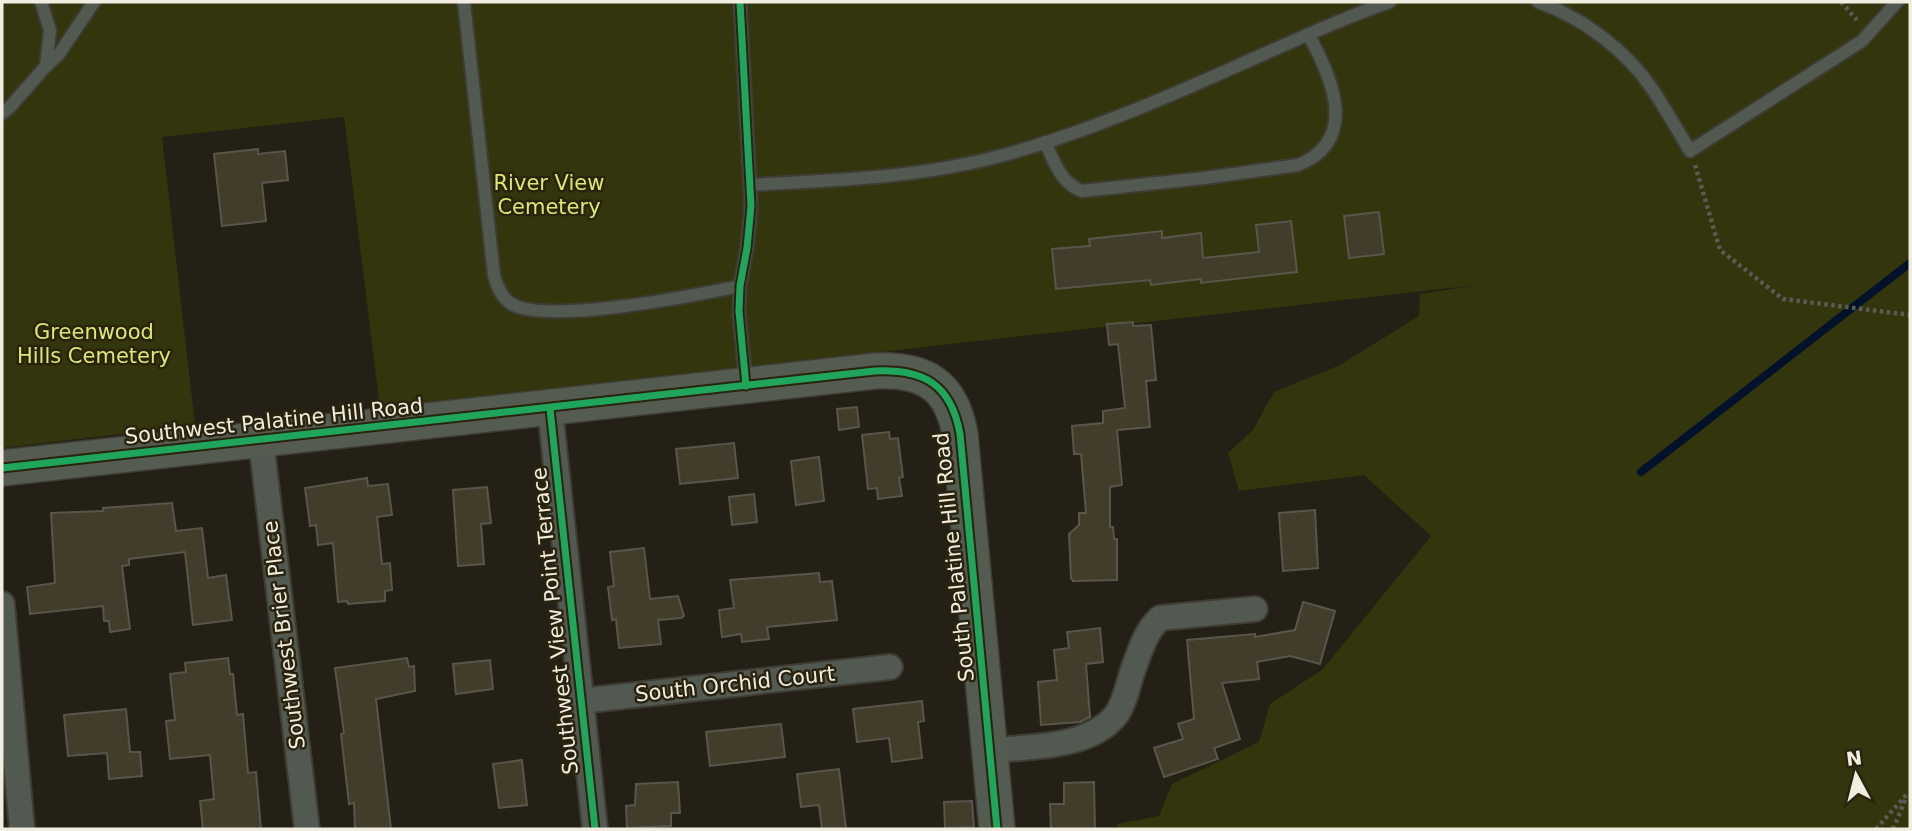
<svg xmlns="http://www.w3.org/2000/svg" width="1912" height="831" font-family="'DejaVu Sans',sans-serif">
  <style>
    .green { fill: #33350c }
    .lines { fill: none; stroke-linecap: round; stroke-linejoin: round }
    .stream { stroke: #03112b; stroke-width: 8 }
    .building { fill: #423c2a; stroke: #59554c; stroke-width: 2 }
    .lane-casing { stroke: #3f3c33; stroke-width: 16 }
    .street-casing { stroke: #3f3c33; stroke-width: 28 }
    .secondary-casing { stroke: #3f3c33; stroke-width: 38 }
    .path { stroke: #585c52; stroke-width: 4.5; stroke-dasharray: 3.5 3.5; stroke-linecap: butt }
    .lane { stroke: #525950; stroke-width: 12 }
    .street { stroke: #525950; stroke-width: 24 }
    .secondary { stroke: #545b50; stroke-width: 35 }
    .cycleway-casing { stroke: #2a240f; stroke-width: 11 }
    .cycleway { stroke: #20a55d; stroke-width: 7 }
    .labels { text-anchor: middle; stroke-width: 5; stroke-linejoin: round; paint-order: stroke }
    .park-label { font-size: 21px; fill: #dde773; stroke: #2a240f }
    .street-label { font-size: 21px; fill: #f1ede0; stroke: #2a240f }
  </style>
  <rect width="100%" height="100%" fill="#242015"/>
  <path class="green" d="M2 2H1910V829H1118L1117 824 1159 816 1172 784 1259 742 1270 704 1323 669 1431 536 1364 475 1239 491 1228 453 1253 430 1274 392 1340 365 1419 316 1420 294 1477 285 380 408 344 117 162 137 195 425 2 448Z"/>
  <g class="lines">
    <path class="stream" d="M1641 472 1910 263"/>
  </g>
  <g class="building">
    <path d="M258 149V154L285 151 288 180 262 183 266 221 222 226 214 154Z"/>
    <path d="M1379 212 1384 254 1349 258 1344 216Z"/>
    <path d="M1291 221 1297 272 1201 283V279L1151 285 1150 280 1056 289 1052 249 1090 246 1089 239 1162 231V238L1201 233 1203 258 1259 252 1256 225Z"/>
    <path d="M1133 322V326L1151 325 1156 380 1146 381 1150 427 1117 430 1122 485 1110 487V527H1113L1114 539H1117V580L1073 581 1071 578 1069 534 1079 525V513H1086L1081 454H1074L1072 426 1103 423V411L1125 408 1118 344 1109 345 1107 324Z"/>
    <path d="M857 407 859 427 839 430 837 409Z"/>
    <path d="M889 432 890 439 898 438 903 477 899 478 902 496 878 499 877 488 868 489 862 435Z"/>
    <path d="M734 443 738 478 680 484 676 449Z"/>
    <path d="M819 457 824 501 796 505 791 461Z"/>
    <path d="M367 478 368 486 388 484 392 515 377 517 382 564 390 563 392 590 385 591V601L348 604 347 601 338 602 333 543 318 545 316 525 310 526 305 488Z"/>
    <path d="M487 487 491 523 481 524 484 564 458 566 453 490Z"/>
    <path d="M754 494 757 522 732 525 729 497Z"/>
    <path d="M172 503 176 531 202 528 208 578 226 575 232 620 193 625 185 552 129 559V565L122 566 130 629 110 632 109 621H104L103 606 30 614 27 587 55 583 51 513 103 511V508Z"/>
    <path d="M1315 510 1318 568 1283 571 1279 513Z"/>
    <path d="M644 548 650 599 678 596 684 616 681 618 658 620 661 644 619 648 616 619 612 620 608 587 614 586 610 552Z"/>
    <path d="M819 573 820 582 832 581 837 620 767 627 769 639 742 642 741 634 722 637 719 610 734 608 730 580Z"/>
    <path d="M1303 602 1335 611 1320 664 1290 656 1257 662 1259 679 1222 683 1240 739 1214 748 1218 759 1164 777 1154 748 1183 739 1178 724 1194 719 1187 640 1255 634V637L1295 630Z"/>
    <path d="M1100 628 1103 662 1086 664 1090 717 1080 722 1041 725 1038 682 1057 680 1054 650 1069 648 1067 632Z"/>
    <path d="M228 658 230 674H233L237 715 243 714 248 773 256 772 261 829H203L200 801 214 799 210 755 170 759 166 721 175 720 170 674 186 672 185 663Z"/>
    <path d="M407 658 409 667 414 666 415 691 376 699 391 829H355L354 803 349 804 341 734 344 733 335 668Z"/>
    <path d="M490 660 493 689 456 694 453 664Z"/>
    <path d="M922 701 924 721 918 722 922 758 892 762 889 738 857 742 853 709Z"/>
    <path d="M126 709 130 752H140L142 776 109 779 107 753 68 756 64 715Z"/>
    <path d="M781 724 785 757 710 766 706 732Z"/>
    <path d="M522 760 527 805 499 808 493 764Z"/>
    <path d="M839 769 846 829H822L819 805 801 807 797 774Z"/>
    <path d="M678 782 680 813H671V826L627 828 626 806 635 805 636 784Z"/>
    <path d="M1094 782 1095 829H1051L1050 804H1064V783Z"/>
    <path d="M972 801 974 827 945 828 944 802Z"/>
  </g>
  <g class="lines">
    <g class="lane-casing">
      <g id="lane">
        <path d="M41 2 50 30 46 66 59 54 94 2"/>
        <path d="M464 2 494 276C497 285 501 297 510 303 543 326 697 295 740 286"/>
        <path d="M740 2 751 206 747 248 740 286 739 311 746 385"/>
        <path d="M1538 2C1582 17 1627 51 1653 90 1666 110 1678 131 1690 151L1862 41 1897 2"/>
        <path d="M2 113 10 107 46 66"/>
        <path d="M1045 142C1054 161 1061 184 1082 191L1204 178 1298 165C1360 140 1332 77 1308 34"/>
        <path d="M750 185C836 180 920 178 1004 155 1091 131 1175 94 1257 57 1301 38 1344 17 1390 2"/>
      </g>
    </g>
    <g class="street-casing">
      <g id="street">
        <path d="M550 409 595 829"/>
        <path d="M261 440 307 829"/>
        <path d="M2 604 22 829"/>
        <path d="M580 701 890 667"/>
        <path d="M991 750C1030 747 1090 748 1116 715 1125 703 1128 684 1133 670 1140 651 1145 632 1160 618L1255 609"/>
      </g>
    </g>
    <g class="secondary-casing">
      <path id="secondary" d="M2 468 875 371C924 369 951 384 960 434L997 829"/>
    </g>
    <g class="path">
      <path d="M1841 2 1857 20"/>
      <path d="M1695 165 1720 250 1783 299 1910 315"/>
      <path d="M1876 829 1908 793"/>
      <path d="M1893 829 1906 798"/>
    </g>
    <use href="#lane" class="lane"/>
    <use href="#street" class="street"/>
    <use href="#secondary" class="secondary"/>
    <g class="cycleway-casing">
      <g id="cycleway">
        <path d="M740 2 751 206 747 248 740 286 739 311 746 386"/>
        <path d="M550 409 595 829"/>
        <path d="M2 468 875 371C924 369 951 384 960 434L997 829"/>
      </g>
    </g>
    <use href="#cycleway" class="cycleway"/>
  </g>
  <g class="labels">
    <g class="park-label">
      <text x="549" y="190">River View<tspan x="549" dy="24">Cemetery</tspan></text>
      <text x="94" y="339">Greenwood<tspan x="94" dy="24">Hills Cemetery</tspan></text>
    </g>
    <g class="street-label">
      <text transform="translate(274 421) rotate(-6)" y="7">Southwest Palatine Hill Road</text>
      <text transform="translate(954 557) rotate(-96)" y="7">South Palatine Hill Road</text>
      <text transform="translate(555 621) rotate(-96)" y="7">Southwest View Point Terrace</text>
      <text transform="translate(284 635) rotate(-97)" y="7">Southwest Brier Place</text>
      <text transform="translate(735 684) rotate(-6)" y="7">South Orchid Court</text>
    </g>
  </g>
  <rect width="1912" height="831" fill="none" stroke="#f1ede0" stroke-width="7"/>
  <g transform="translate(1856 775) rotate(353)" stroke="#2a240f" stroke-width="5" paint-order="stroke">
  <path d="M0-5L12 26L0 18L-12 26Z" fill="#f1ede0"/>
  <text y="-10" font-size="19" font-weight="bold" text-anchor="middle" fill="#f1ede0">N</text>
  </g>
</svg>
